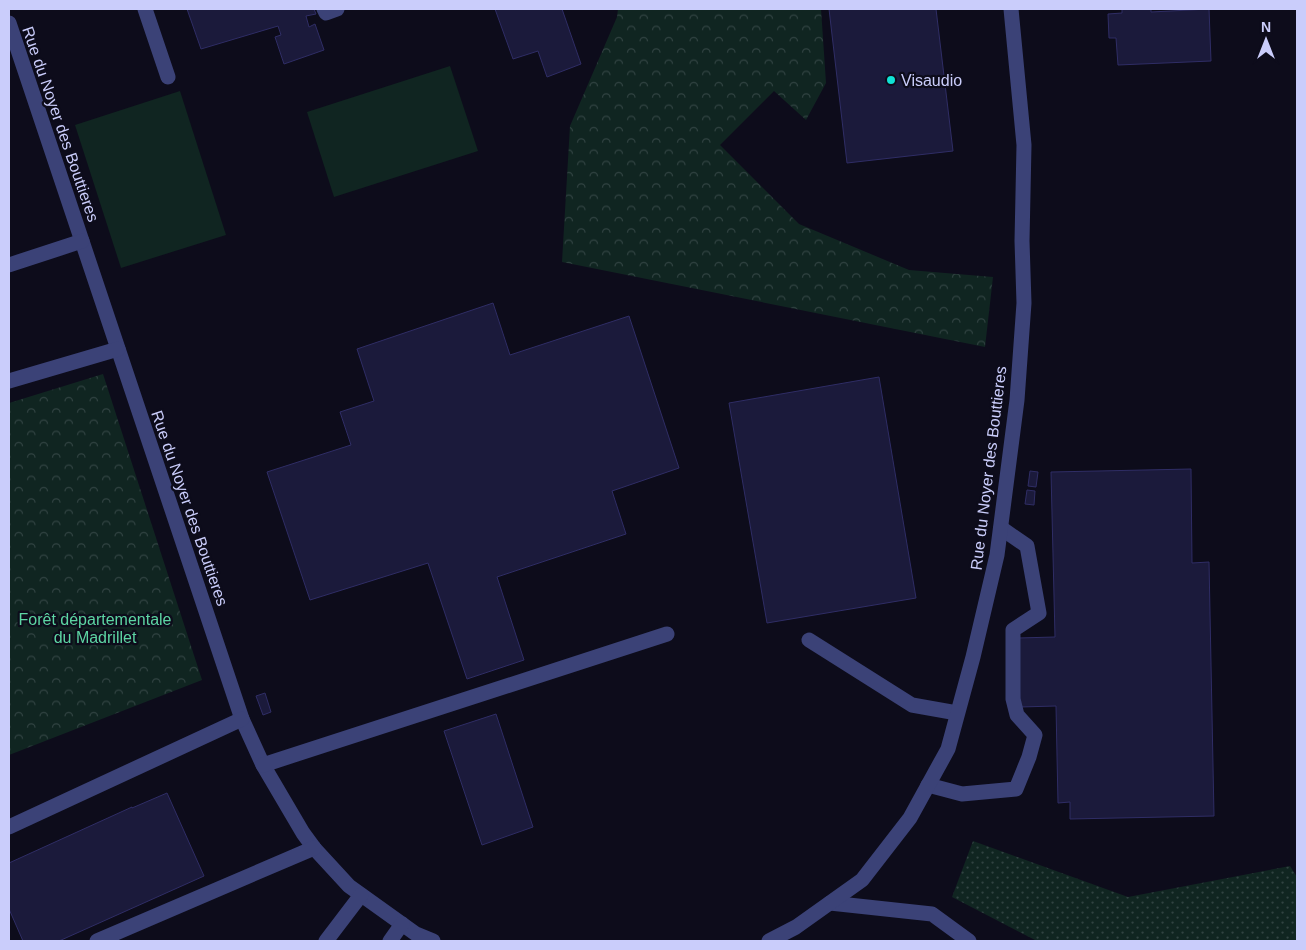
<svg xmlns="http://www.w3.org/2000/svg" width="1306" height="950" font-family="Helvetica,sans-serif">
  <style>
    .grass { fill: url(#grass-dots) }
    .forest { fill: url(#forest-crowns) }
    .pitch { fill: #102521 }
    .building { fill: #1b1a3b; stroke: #2f2d65 }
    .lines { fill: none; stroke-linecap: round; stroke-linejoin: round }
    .minor { stroke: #3b4277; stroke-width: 15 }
    .poi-dot { fill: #10e2d5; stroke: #0d0c1b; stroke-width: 2 }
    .labels { text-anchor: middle; stroke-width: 4.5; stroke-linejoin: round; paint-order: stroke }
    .poi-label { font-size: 16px; fill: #cacdfb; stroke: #0d0c1b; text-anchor: start }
    .street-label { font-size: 16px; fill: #cacdfb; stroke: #0d0c1b }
    .park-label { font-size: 16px; fill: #5dd5a3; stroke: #0d0c1b }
  </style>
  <defs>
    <pattern id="grass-dots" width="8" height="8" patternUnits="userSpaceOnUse" patternTransform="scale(1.25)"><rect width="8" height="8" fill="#102521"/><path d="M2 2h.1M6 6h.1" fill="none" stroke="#314342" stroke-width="1.8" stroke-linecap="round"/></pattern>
    <pattern id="forest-crowns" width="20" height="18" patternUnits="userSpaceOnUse" patternTransform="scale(1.25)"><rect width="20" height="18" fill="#102521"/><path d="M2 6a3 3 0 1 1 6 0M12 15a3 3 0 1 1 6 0" fill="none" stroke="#314342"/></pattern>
  </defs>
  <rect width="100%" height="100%" fill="#0d0c1b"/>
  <path class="grass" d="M973 841 1128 897 1290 866 1297 877V941H1037L952 897Z"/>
  <g class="forest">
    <path d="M618 9H821L826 83 806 120 774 91 720 145 799 224 909 270 993 277 985 347 562 262 570 126 617 17Z"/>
    <path d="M103 374 202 680 9 755V403Z"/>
  </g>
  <g class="pitch">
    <path d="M450 66 478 151 334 197 307 112Z"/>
    <path d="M180 91 226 235 121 268 75 125Z"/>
  </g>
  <g class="building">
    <path d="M187 9H314L316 14 306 16 309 27 315 24 324 50 284 64 275 37 281 35 278 26 201 49Z"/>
    <path d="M495 9H562L581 64 547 77 538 51 513 59Z"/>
    <path d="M829 9H936L953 151 847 163Z"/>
    <path d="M1122 9H1151V12L1209 9 1211 61 1118 65 1116 38H1109L1108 14 1122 13Z"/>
    <path d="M493 303 510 355 629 316 679 468 612 491 626 534 497 577 524 660 467 679 428 563 310 600 267 472 351 445 340 412 374 401 357 349Z"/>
    <path d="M879 377 916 598 767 623 729 403Z"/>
    <path d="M1191 469 1192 563 1209 562 1214 816 1070 819V802L1058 803 1056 706 1020 707 1018 638 1055 637 1051 472Z"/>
    <path d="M1030 471 1038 472 1036 487 1028 486Z"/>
    <path d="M1027 490 1035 491 1034 505 1025 504Z"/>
    <path d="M265 693 271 712 263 715 256 696Z"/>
    <path d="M496 714 533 827 482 845 444 731Z"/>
    <path d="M167 793 204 876 59 941H23L9 909V863L132 807V808Z"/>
  </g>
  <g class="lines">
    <g class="minor">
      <path d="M145 9 168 77"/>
      <path d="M324 9 326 13 337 9"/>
      <path d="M9 23 242 719 263 765 303 833 314 848 349 886 416 934 433 941"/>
      <path d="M9 265 82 241"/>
      <path d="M9 381 118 349"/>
      <path d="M809 640 912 705 957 713"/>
      <path d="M263 765 667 634"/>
      <path d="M928 785 962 794 1016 789 1029 757 1035 735 1017 715 1013 699V630L1039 613 1027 546 1001 528"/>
      <path d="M9 827 242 719"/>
      <path d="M830 903 932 914 969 941"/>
      <path d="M97 941 314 848"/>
      <path d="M326 941 361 895"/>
      <path d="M390 941 402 924"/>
      <path d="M769 941 796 927 862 880 910 818 948 749 973 657 997 555 1017 400 1024 303 1022 241 1024 145 1011 9"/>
    </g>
  </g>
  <circle class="poi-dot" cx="891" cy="80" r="5"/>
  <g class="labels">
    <g class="poi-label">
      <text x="901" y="86">Visaudio</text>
    </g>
    <g class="street-label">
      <text transform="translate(61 124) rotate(71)" y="6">Rue du Noyer des Bouttieres</text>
      <text transform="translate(988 468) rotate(-83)" y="6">Rue du Noyer des Bouttieres</text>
      <text transform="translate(190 508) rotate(71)" y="6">Rue du Noyer des Bouttieres</text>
    </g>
    <g class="park-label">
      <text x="95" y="625">Forêt départementale<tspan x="95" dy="18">du Madrillet</tspan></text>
    </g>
  </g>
  <rect width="1306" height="950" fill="none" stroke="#cacdfb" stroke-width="20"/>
  <g transform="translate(1266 40)" stroke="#0d0c1b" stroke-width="4" paint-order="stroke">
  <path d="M0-4L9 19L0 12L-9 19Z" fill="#cacdfb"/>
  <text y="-8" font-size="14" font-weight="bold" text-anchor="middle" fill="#cacdfb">N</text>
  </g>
</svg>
